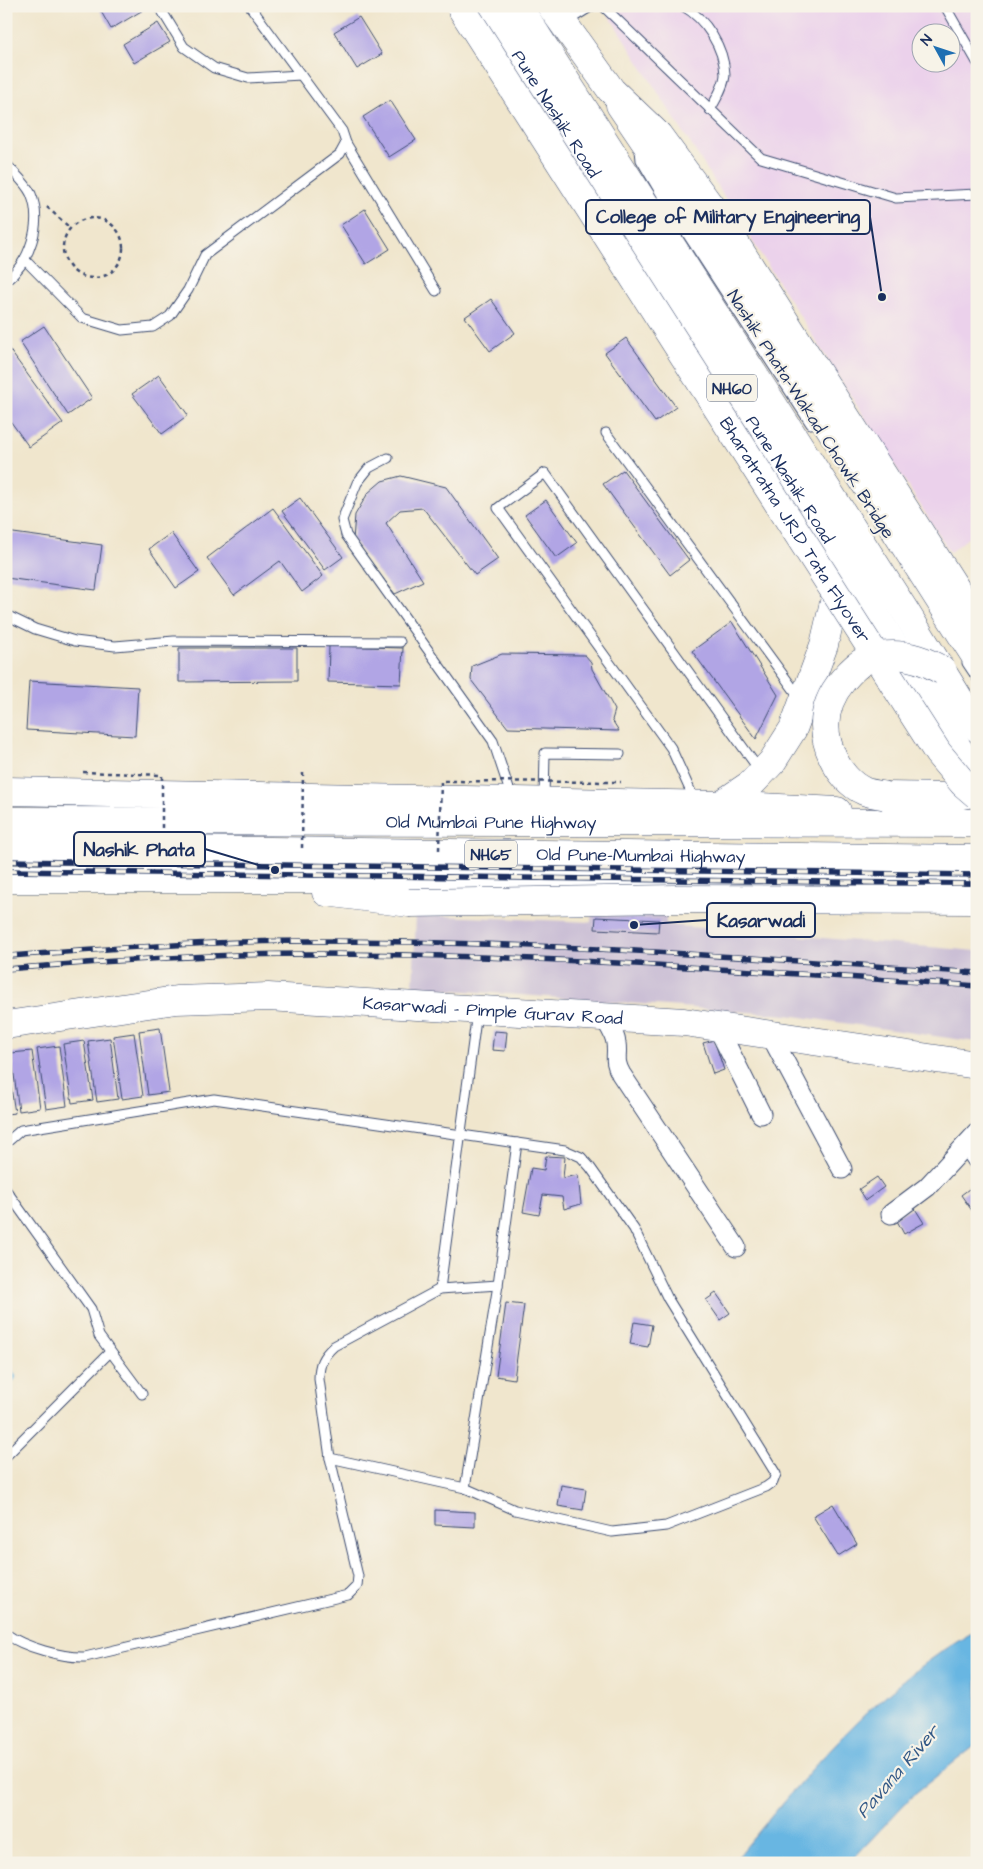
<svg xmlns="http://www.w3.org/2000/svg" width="983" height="1869" font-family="'Architects Daughter',sans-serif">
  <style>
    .built { fill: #ebd1eb; fill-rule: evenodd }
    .industrial { fill: #cbbfd5 }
    .water { fill: #67b6e2; stroke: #4172a0 }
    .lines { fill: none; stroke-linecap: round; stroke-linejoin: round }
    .stream { stroke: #67b6e2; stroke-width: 4.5 }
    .building { fill: #b1a5e5 }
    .service-casing { stroke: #3b4a6f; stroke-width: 11 }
    .minor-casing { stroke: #3b4a6f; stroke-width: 21 }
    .primary-casing { stroke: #3b4a6f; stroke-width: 29 }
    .trunk-casing { stroke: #3b4a6f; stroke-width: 29 }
    .path { stroke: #3b4a6f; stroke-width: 2.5; stroke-dasharray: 4 4; stroke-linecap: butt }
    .service { stroke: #fff; stroke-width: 9 }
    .minor { stroke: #fff; stroke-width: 19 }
    .primary { stroke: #fff; stroke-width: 28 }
    .trunk { stroke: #fff; stroke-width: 28 }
    .rail-casing { stroke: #1b2f5e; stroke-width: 5.5 }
    .rail { stroke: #f7f3e8; stroke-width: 4; stroke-dasharray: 11; stroke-linecap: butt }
    .primary-bridge-casing { stroke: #3b4a6f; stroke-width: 29; stroke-linecap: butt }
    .trunk-bridge-casing { stroke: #3b4a6f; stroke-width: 29; stroke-linecap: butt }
    .path-bridge { stroke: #3b4a6f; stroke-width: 2.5; stroke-dasharray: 4 4; stroke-linecap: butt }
    .primary-bridge { stroke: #fff; stroke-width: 28 }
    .trunk-bridge { stroke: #fff; stroke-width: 28 }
    .labels { text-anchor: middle; stroke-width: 4.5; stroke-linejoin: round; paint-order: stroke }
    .shield { fill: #f7f3e8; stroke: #5d6a87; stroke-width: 1 }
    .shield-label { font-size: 16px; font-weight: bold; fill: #1b2f5e }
    .street-label { font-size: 18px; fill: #1b2f5e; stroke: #f7f3e8 }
    .water-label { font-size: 19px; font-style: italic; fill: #325886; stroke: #f7f3e8 }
    .leader { fill: none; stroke: #1b2f5e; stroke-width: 2 }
    .callout-dot { fill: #1b2f5e; stroke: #f7f3e8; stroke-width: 2 }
    .callout { fill: #f7f3e8; stroke: #1b2f5e; stroke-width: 2 }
    .callout-label { font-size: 19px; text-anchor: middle; font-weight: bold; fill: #1b2f5e }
  </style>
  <rect width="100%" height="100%" fill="#f7f3e8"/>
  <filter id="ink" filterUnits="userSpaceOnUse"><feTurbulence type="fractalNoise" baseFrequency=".02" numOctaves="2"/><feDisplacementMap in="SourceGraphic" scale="10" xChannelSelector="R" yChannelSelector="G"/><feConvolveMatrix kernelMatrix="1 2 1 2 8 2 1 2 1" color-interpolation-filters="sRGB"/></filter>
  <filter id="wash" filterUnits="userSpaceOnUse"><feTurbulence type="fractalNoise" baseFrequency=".0096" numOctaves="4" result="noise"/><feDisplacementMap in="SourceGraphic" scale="20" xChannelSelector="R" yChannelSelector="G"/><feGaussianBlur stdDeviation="1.12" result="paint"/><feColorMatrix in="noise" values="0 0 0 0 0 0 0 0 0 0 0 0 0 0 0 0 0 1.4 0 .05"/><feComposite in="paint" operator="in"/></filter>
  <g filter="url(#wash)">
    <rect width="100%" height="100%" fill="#f0e6cd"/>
    <path class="built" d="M603 6H977V531L950 552ZM920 32H950V62H920Z"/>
    <path class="industrial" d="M592 914 666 916V925L977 951V1042L787 1015 413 987 416 915 591 922Z"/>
    <path class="water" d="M977 1630V1744L913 1795 849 1863H733C804 1776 878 1685 977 1630Z"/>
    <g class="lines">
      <path class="stream" d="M6 1364 14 1377 6 1389"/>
    </g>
    <g id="blocks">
      <g class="building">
        <path d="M102 6H141L143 10 111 29 99 8Z"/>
        <path d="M359 17 382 54 357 69 334 32Z"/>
        <path d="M158 23 170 42 134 63 123 44Z"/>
        <path d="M390 100 416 140 389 157 363 117Z"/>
        <path d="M365 209 390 249 366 264 341 225Z"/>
        <path d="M491 299 515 333 490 351 465 317Z"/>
        <path d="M44 326 92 398 68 415 20 342Z"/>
        <path d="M626 338 676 407 655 422 605 353Z"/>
        <path d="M6 345 63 423 29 447 6 415Z"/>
        <path d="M159 375 188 415 162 434 132 394Z"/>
        <path d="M623 470 689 560 670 575 603 484Z"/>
        <path d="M401 476 446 487 498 559 475 575 423 508 400 510 386 523 423 581 395 594 353 540 355 515 368 493 382 481Z"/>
        <path d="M300 498 343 557 325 570 282 511Z"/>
        <path d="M546 500 577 543 556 558 525 515Z"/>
        <path d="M273 508 323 576 302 592 280 561 234 595 207 558Z"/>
        <path d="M6 532 102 545 96 590 6 578Z"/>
        <path d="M171 533 199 572 176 588 149 549Z"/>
        <path d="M732 622 778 695 756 739 692 651Z"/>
        <path d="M329 646 403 648 401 684 328 682Z"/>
        <path d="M179 648H297V681L179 682Z"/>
        <path d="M502 654 585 655 591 662 592 669 615 710 612 720 619 731 508 728 471 680 472 666Z"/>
        <path d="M29 681 138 687 135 736 26 730Z"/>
        <path d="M596 917 659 920 658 932 595 929Z"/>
        <path d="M160 1028 169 1092 148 1095 139 1031Z"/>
        <path d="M494 1031 507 1032 505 1051 492 1050Z"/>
        <path d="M134 1033 143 1096 122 1099 113 1036Z"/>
        <path d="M110 1038 118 1099 97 1102 88 1041Z"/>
        <path d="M714 1040 724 1070 713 1074 703 1043Z"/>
        <path d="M84 1041 93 1100 72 1103 63 1044Z"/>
        <path d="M59 1046 67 1106 46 1109 37 1049Z"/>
        <path d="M32 1051 40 1108 19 1111 11 1053Z"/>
        <path d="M7 1061 15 1113 6 1114V1062Z"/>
        <path d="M546 1156 565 1157 563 1178 578 1175 581 1204 564 1209 562 1197 543 1195 539 1215 523 1212 531 1168 544 1170Z"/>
        <path d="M877 1177 884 1187 866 1200 859 1189Z"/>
        <path d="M969 1189 977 1199V1209L973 1212 961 1195Z"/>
        <path d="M914 1207 924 1223 904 1234 895 1217Z"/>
        <path d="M716 1293 730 1313 720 1320 706 1300Z"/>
        <path d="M506 1303 524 1305 514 1379 496 1376Z"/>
        <path d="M634 1322 652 1325 648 1347 630 1344Z"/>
        <path d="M561 1485 586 1489 583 1510 558 1506Z"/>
        <path d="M833 1504 857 1544 838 1556 813 1516Z"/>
        <path d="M435 1510 475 1512V1527L435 1525Z"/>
      </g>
    </g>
  </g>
  <g filter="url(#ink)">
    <use href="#blocks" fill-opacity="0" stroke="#3b4a6f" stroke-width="1"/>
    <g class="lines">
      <g class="service-casing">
        <g id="service">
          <path d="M159 6 184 47 214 68 248 78 301 75"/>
          <path d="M603 6 761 158 896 198 977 194"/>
          <path d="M683 6C706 19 724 48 725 74 725 85 715 101 710 110"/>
          <path d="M945 6 977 62"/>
          <path d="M566 22 592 6"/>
          <path d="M346 143 436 291"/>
          <path d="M640 150 641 160 660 192 811 424"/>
          <path d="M6 164C14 173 26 183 31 194 43 223 30 262 6 281"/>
          <path d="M25 260 82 318 122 330 153 327 170 316 188 290 205 255 340 154 346 143 342 131 250 6"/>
          <path d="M606 433 800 698"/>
          <path d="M388 458 369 468 357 483 342 520 346 535 493 741 512 798"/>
          <path d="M6 615 35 629 75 641 115 646 174 641 400 642"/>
          <path d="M967 663 977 678"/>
          <path d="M544 799 545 753 620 754"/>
          <path d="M695 801 671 748 498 508 545 473 760 771"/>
          <path d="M6 1143 21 1130 214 1099 565 1150 581 1157 590 1167 634 1229 668 1299 776 1474 773 1482 766 1487 666 1526 612 1532 515 1510 465 1488 330 1458"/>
          <path d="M6 1190 91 1309 99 1336 142 1394"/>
          <path d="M440 1289 477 1012"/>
          <path d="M6 1456 110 1352"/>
          <path d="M465 1488 498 1285 517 1143"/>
          <path d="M6 1634C24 1647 63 1658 85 1657L348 1595 357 1586 358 1576 330 1458 319 1379C319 1364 322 1357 334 1346L440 1289 498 1285"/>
        </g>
      </g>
      <g class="minor-casing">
        <g id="minor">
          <path d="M604 1017C608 1025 615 1033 616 1043 618 1056 613 1060 621 1074L736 1247"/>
          <path d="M717 1026 761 1114"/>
          <path d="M770 1034 842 1169"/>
          <path d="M967 1145 977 1160"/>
          <path d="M891 1214 927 1187 977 1133"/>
        </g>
      </g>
      <g class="primary-casing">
        <g id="primary">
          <path d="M518 6 905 611 977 728"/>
          <path d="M620 105 691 210 977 659"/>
          <path d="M6 791 720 805 837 811"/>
          <path d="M6 879H479L957 887"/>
          <path d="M326 892 409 903"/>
          <path id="s1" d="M6 1025 176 1000 268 997 684 1022 977 1065"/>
        </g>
      </g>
      <g class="trunk-casing">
        <g id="trunk">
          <path id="s2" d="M487 6 820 526 977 779"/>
          <path d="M551 6 611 90 658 135 719 218 977 622"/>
          <path d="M886 796 952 797 977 792"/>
          <path d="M720 805 751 784 772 762 793 729 824 645 835 598 832 575"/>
          <path id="s3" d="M6 821 977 823"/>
          <path id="s4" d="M6 848 977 859"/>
        </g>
      </g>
      <g class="path">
        <path d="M47 207 70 228"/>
        <circle cx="93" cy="248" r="30"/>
      </g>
      <use href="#service" class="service"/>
      <use href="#minor" class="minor"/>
      <use href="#primary" class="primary"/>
      <use href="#trunk" class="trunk"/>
      <g class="rail-casing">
        <g id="rail">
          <path d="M6 861 977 875"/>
          <path d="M6 871 977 884"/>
          <path d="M6 956C107 949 208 941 309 941 532 941 754 958 977 973"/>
          <path d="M6 969C107 961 208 954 309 954 532 954 754 971 977 986"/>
        </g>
      </g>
      <use href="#rail" class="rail"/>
      <g class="primary-bridge-casing">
        <path id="primary-bridge" d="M409 903 674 899 977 900"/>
      </g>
      <g class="trunk-bridge-casing">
        <g id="trunk-bridge">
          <path id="s5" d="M460 6 938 753 963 783 977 795"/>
          <path d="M886 796C879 794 870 794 864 791 850 785 839 771 833 758 820 730 823 704 843 680 849 673 857 664 866 660 893 650 920 657 943 671"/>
        </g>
      </g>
      <g class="path-bridge">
        <path d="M83 772 162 775V847"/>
        <path d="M302 848 303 773"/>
        <path d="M439 850 441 781 621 782"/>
      </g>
      <use href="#primary-bridge" class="primary-bridge"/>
      <use href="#trunk-bridge" class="trunk-bridge"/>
    </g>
  </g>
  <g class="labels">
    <g class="shield">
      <rect x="707" y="374.5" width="50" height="27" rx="4"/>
      <rect x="465" y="840.5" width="52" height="27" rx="4"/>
    </g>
    <g class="shield-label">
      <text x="732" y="394">NH60</text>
      <text x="491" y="860">NH65</text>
    </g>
    <g class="street-label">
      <text dy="6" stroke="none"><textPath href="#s2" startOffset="128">Pune Nashik Road</textPath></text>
      <text transform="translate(811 414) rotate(57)" y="6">Nashik Phata-Wakad Chowk Bridge</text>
      <text dy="6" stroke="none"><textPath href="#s2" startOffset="562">Pune Nashik Road</textPath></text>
      <text dy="6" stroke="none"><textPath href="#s5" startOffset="622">Bharatratna J.R.D Tata Flyover</textPath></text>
      <text dy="6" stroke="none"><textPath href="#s3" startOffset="485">Old Mumbai Pune Highway</textPath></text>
      <text dy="6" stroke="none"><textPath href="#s4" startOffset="635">Old Pune–Mumbai Highway</textPath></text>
      <text dy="6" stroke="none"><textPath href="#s1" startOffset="489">Kasarwadi - Pimple Gurav Road</textPath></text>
    </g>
    <g class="water-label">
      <text transform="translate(897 1771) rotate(-49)" y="7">Pavana River</text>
    </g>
  </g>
  <path class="leader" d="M882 297L870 217M275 870L205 849M634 925L707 920"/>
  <g class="callout-dot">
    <circle cx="882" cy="297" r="5"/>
    <circle cx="275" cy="870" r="5"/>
    <circle cx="634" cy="925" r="5"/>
  </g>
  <g class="callout">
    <rect x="586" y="200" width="284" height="34" rx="5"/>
    <rect x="74" y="832" width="131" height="34" rx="5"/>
    <rect x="707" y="903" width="108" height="34" rx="5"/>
  </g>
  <g class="callout-label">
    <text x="728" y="223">College of Military Engineering</text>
    <text x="139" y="856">Nashik Phata</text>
    <text x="761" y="927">Kasarwadi</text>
  </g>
  <rect width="983" height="1869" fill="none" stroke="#f7f3e8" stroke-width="25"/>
  <g transform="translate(936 48) rotate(310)"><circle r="24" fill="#f7f3e8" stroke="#9fa5b1"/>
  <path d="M0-4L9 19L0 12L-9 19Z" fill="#1f6fb2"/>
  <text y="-8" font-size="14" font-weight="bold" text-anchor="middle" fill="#1b2f5e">N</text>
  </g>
</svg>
